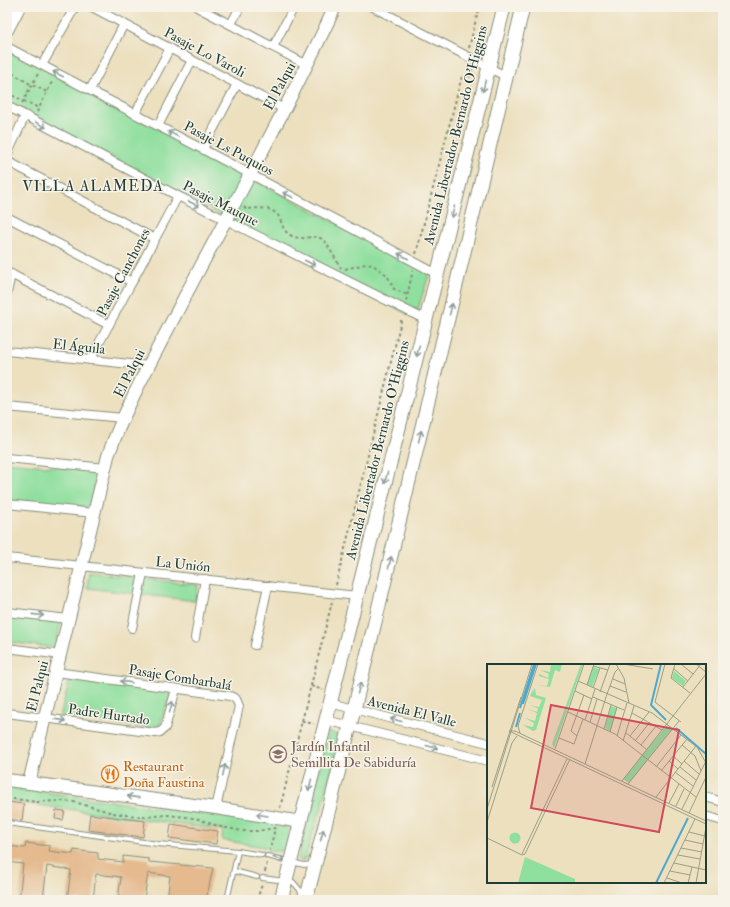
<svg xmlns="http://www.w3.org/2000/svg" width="730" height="907" font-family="'IM FELL Double Pica',serif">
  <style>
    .green { fill: #8fdf9e; stroke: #578e69 }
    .building { fill: #e5ba8f }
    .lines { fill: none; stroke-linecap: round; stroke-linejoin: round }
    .lane-casing { stroke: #868e7a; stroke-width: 6 }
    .street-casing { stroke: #868e7a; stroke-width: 10 }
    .secondary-casing { stroke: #868e7a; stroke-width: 14 }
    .primary-casing { stroke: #868e7a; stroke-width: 15 }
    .path { stroke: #868e7a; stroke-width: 2; stroke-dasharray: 3 3; stroke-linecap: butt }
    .lane { stroke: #fff; stroke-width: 4 }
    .street { stroke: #fff; stroke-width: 8 }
    .secondary { stroke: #fff; stroke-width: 12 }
    .primary { stroke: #fff; stroke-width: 13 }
    .oneway { stroke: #8f9e9a }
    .labels { text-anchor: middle; stroke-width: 3; stroke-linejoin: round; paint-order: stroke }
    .street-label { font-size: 14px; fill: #1f3d34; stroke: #f7f3e8 }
    .education-label { font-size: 14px; fill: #785e54; stroke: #f7f3e8; text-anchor: start }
    .food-label { font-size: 14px; fill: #c56008; stroke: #f7f3e8; text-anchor: start }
    .neighbourhood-label { font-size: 15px; letter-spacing: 1px; fill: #1f3d34; stroke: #f7f3e8 }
    .inset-river { fill: none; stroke: #4fa9cd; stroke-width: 2 }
    .inset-road { fill: none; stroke: #9a9f87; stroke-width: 1 }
    .view { fill: #d1495b; fill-opacity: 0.15; stroke: #d1495b; stroke-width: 2 }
    .inset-edge { fill: none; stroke: #1f3d34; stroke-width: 2 }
  </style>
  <rect width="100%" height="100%" fill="#f7f3e8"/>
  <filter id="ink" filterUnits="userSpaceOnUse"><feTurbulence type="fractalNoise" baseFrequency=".025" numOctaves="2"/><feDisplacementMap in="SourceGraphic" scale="8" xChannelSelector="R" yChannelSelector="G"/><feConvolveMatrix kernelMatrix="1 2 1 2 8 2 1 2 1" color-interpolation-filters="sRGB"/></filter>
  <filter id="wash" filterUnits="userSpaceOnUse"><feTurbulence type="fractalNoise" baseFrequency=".012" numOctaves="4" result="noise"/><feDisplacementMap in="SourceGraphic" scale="16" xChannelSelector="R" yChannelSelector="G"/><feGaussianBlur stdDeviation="0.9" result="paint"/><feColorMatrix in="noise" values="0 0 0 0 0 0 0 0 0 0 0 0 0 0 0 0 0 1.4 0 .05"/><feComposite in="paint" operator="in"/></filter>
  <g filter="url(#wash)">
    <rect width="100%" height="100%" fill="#ece0bf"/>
    <g class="green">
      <path d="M7 50 430 272 415 318 7 101Z"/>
      <path d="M7 462 98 471 90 507 7 500Z"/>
      <path d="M89 572 198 585 196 601 87 588Z"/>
      <path d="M7 616 61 622 55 648 7 642Z"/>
      <path d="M70 678 171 692 160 724 152 728 60 716Z"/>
      <path d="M328 732 340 735 322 808 314 829 305 858 303 861 299 860 298 859Z"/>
      <path d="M7 787 286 825C291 831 290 848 281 851 277 852 272 851 268 851L269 848 264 847 222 840 223 830 7 801Z"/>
    </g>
    <g id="blocks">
      <g class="building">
        <path d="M7 802 24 804 22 821 7 819Z"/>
        <path d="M56 810 65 811 63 820 55 819Z"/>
        <path d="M90 814 145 821 143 837 88 830Z"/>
        <path d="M171 824 218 831 216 844 169 838Z"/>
        <path d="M26 843 50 846 49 851 73 854 74 850 98 853V859L123 862V856L149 859V862L213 868 206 900H167L170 876 148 873 144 900H118L121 877 96 874 93 900H67L71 870 47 866 43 900H19L23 864 7 862V846L25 848Z"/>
      </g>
    </g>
  </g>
  <g filter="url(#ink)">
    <use href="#blocks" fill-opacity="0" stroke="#868e7a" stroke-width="1"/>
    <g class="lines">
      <g class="lane-casing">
        <g id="lane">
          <path d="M7 823 158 844 238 851 262 855"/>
          <path d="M267 856 304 865 313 864"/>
          <path d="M234 871 257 877"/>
          <path d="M262 878 293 882 300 890 302 897"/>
          <path d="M227 900 238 851"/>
        </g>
      </g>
      <g class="street-casing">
        <g id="street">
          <path d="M92 7 284 109"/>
          <path d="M197 7 307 65"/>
          <path d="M373 7 507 77"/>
          <path d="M231 24 240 7"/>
          <path d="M7 47 250 174 437 274"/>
          <path d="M273 47 294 7"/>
          <path d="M42 65 75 7"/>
          <path d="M90 90 124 24"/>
          <path d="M7 106 178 196 426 320"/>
          <path d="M135 114 170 48"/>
          <path d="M158 126 192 60"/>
          <path d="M203 149 237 84"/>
          <path d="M7 155 25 116"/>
          <path d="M7 161 155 239"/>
          <path d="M7 217 132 282"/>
          <path d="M7 272 109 325"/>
          <path d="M7 293 11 274"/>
          <path d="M7 351 149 366"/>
          <path d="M90 360 178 196"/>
          <path d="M7 407 123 418"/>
          <path d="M7 458 105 468"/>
          <path d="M7 504 94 513"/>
          <path d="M7 558 357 596"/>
          <path d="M7 612 68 619"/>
          <path d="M132 628 143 573"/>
          <path d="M195 638 205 579"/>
          <path d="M255 645 268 586"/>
          <path d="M7 648 61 655"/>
          <path d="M56 672 230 696 236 699 239 706 216 808"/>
          <path d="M330 703 488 743"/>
          <path d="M7 713 155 733 160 732 165 728 176 689"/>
          <path d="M326 720 488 761"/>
          <path d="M705 797 723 802"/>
          <path d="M705 816 723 821"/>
        </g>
      </g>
      <g class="secondary-casing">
        <g id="secondary">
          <path d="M7 30 19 7"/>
          <path d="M7 780 216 808 301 822"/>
          <path d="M29 783 108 456C127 402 157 351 183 300 234 203 288 107 335 7"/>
        </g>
      </g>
      <g class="primary-casing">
        <g id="primary">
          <path d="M281 900 504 7"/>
          <path d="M306 900 350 726 523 7"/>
        </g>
      </g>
      <g class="path">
        <path d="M469 48 479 7"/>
        <path d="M7 70 32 85 47 92"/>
        <path d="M7 93 39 108"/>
        <path d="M22 103 39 72"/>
        <path d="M37 112 53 80"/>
        <path d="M244 207 246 209C257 208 275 206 280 219 283 227 284 232 292 236 304 242 315 232 325 241L341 268"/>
        <path d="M416 254 462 76 469 78 472 69"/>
        <path d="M345 269 366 264 373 265 387 275 394 289 407 295"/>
        <path d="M406 301 413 270"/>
        <path d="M336 585 402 317"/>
        <path d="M311 686 323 690"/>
        <path d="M302 721 314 724"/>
        <path d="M7 798 37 802 60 801 74 802 113 813 143 817 167 815 186 817 198 819 221 827 243 831H257L275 828 270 850"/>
        <path d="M280 808 332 602"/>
        <path d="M265 872 267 862"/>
        <path d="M257 900 262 884"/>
      </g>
      <use href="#lane" class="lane"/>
      <use href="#street" class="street"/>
      <use href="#secondary" class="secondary"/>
      <use href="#primary" class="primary"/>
    </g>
    <defs><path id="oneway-shaft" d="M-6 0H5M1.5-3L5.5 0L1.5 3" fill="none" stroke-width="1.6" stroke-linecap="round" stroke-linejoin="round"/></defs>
    <g class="oneway">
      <use href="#oneway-shaft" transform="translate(58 74) rotate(-152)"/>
      <use href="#oneway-shaft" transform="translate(484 86) rotate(104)"/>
      <use href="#oneway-shaft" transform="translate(41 125) rotate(28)"/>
      <use href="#oneway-shaft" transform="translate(173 134) rotate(-152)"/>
      <use href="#oneway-shaft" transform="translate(288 195) rotate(-152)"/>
      <use href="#oneway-shaft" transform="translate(194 204) rotate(27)"/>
      <use href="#oneway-shaft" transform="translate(453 212) rotate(104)"/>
      <use href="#oneway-shaft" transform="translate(403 256) rotate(-152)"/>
      <use href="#oneway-shaft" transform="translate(310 263) rotate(27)"/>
      <use href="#oneway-shaft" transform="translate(451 309) rotate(-76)"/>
      <use href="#oneway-shaft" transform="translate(418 351) rotate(104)"/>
      <use href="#oneway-shaft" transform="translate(420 436) rotate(-76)"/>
      <use href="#oneway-shaft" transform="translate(386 478) rotate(104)"/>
      <use href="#oneway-shaft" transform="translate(390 562) rotate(-76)"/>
      <use href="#oneway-shaft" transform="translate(38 615) rotate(6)"/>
      <use href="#oneway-shaft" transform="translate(126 682) rotate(-172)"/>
      <use href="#oneway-shaft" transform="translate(359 688) rotate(-76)"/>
      <use href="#oneway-shaft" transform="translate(171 707) rotate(-75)"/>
      <use href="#oneway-shaft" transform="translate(60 720) rotate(8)"/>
      <use href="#oneway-shaft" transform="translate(396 720) rotate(-166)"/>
      <use href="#oneway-shaft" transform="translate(432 747) rotate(14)"/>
      <use href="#oneway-shaft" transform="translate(224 770) rotate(-77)"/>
      <use href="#oneway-shaft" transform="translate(310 785) rotate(104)"/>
      <use href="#oneway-shaft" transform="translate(133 797) rotate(-172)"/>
      <use href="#oneway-shaft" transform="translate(262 815) rotate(-171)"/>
      <use href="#oneway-shaft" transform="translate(322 835) rotate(-76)"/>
      <use href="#oneway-shaft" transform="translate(279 859) rotate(15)"/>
    </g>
  </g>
  <defs>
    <g id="school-ring" transform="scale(0.9)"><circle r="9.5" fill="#f7f3e8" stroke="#8d6e63" stroke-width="1.5"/><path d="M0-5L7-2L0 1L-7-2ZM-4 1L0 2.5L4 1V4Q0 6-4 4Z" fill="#8d6e63"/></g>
    <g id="restaurant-ring" transform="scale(0.9)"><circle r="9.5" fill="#f7f3e8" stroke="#e8710a" stroke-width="1.5"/><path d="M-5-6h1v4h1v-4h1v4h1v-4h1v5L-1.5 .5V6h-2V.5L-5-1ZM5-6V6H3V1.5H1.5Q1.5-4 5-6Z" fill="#e8710a"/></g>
  </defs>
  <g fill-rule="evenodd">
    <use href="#school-ring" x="278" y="754"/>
    <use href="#restaurant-ring" x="110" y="774"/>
  </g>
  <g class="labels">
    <g class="street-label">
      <text transform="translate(205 52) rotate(28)" y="5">Pasaje Lo Varoli</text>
      <text transform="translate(279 86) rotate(-62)" y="5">El Palqui</text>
      <text transform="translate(455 135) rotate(-76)" y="5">Avenida Libertador Bernardo O'Higgins</text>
      <text transform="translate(229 148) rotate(28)" y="5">Pasaje Ls Puquios</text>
      <text transform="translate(221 203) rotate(27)" y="5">Pasaje Mauque</text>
      <text transform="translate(123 272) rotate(-62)" y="5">Pasaje Canchones</text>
      <text transform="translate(79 346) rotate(6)" y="5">El Águila</text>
      <text transform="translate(129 373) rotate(-63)" y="5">El Palqui</text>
      <text transform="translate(377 450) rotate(-76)" y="5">Avenida Libertador Bernardo O'Higgins</text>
      <text transform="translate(183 564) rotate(6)" y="5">La Unión</text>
      <text transform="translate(180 677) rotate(9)" y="5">Pasaje Combarbalá</text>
      <text transform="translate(37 686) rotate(-76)" y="5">El Palqui</text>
      <text transform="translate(412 711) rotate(14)" y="5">Avenida El Valle</text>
      <text transform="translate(109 714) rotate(8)" y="5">Padre Hurtado</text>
    </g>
    <g class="education-label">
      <text x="291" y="751">Jardín Infantil<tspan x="291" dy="16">Semillita De Sabiduría</tspan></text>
    </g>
    <g class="food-label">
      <text x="123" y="771">Restaurant<tspan x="123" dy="16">Doña Faustina</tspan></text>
    </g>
    <g class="neighbourhood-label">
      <text x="93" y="191">VILLA ALAMEDA</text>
    </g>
  </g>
  <g transform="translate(487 664)">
    <rect width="219" height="219" fill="#ece0bf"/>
    <path d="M64 0H75L73 8 68 6 63 23 49 21 60 22 62 15 52 12V10L61 14 62 10 53 6 63 8ZM94 0H96L67 84 65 80ZM106 3 112 5 105 23 100 20ZM187 7 199 17 196 22 185 14ZM47 23 45 30 48 24 49 31 59 34 49 66 46 67 36 61 46 63 47 59 38 54 48 57 50 49 40 45 50 48 51 44 42 41 52 43 55 36 43 32ZM124 42 130 44 123 67 118 64ZM180 61 185 65 142 119 136 115ZM22.5 174a5.5 5.5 0 1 1 11 0a5.5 5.5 0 1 1-11 0ZM38 193 88 215V219H31Z" fill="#8fdf9e"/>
    <path class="inset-river" d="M174 0 164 41 179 56M36 40 49 0M33 44 47 0M29 63 33 49M189 64 219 90M169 219 201 154"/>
    <path class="inset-road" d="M129 0 137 14 142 39M136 0 166 5M178 0 168 38 194 58M188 0 184 14 203 29M194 0 206 10M209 0 219 8M106 2 121 6M187 5 201 17M126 15 138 20M91 17 165 49 210 83 219 99M100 21 107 0M123 22 139 28M196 23 214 0M106 24 113 4M88 27 105 35M113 28 123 0M106 33 137 46M81 48 128 70 209 133M145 49 175 66M98 56 108 25M103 58 110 35M117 65 124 41M22 67 219 160M22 67H28L219 157M123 68 130 43M33 69 31 62 51 0M139 69 159 85M90 72 84 67 97 31M130 72 140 39M143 72 162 48M72 74 87 80 96 55M136 77 147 42M148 77 163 58M154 81 169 62M195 81 208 92 214 107M68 85 97 0M186 92 195 100M182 97 191 105M197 97 212 110M98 100 120 30 128 8 132 4M169 103 194 71M193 103 209 116M174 107 200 75M188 108 206 122M135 117 219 10M141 120 192 57M5 123 34 33M169 133 209 82M182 139 192 120M189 142 197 125M0 145 45 0M195 145 219 97M202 149 219 113M0 158 25 79 30 72M202 168 218 172M0 174 35 191M198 176 216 180M194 184 215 188M35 190 80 95M35 191 38 190 83 95M191 191 213 195M187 199 219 206M183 207 203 211M180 214 195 219M177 219 208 155M201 219 205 203M209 219 219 163"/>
    <path class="view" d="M64 41 192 66 172 168 44 144Z"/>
    <rect width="219" height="219" class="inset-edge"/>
  </g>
  <rect width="730" height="907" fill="none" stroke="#f7f3e8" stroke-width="24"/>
</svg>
